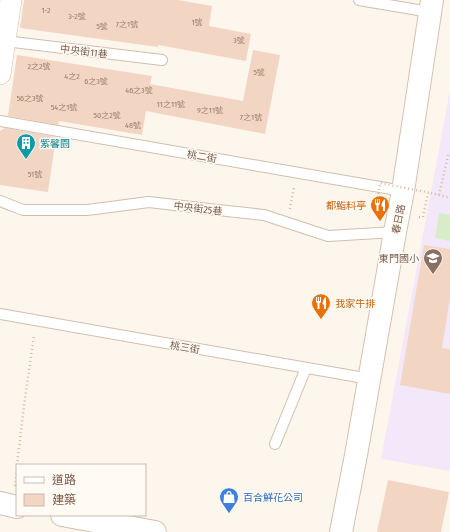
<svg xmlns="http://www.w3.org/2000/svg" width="450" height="532" font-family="'Fira Sans Condensed','Noto Sans TC',sans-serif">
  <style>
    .education { fill: #f3e8fa }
    .green { fill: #d8ecc9 }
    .building { fill: #f3d5c3 }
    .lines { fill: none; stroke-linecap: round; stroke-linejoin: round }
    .service-casing { stroke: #d1beb0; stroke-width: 12 }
    .minor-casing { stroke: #d1beb0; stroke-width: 22 }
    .tertiary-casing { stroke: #d1beb0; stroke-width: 24 }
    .secondary-casing { stroke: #d6c0b0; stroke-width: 24 }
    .path { stroke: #d9b8a5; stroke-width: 2.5; stroke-dasharray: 1 3; stroke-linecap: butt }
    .service { stroke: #fff; stroke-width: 10 }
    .minor { stroke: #fff; stroke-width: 21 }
    .tertiary { stroke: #fff; stroke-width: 22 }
    .secondary { stroke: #fff; stroke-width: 22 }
    .path-bridge { stroke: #d9b8a5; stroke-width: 2.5; stroke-dasharray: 1 3; stroke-linecap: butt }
    .labels { text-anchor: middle; stroke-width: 3; stroke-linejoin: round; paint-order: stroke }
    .number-label { font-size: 8px; fill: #987a6a }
    .street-label { font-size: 10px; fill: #7a5c4d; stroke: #fffaf3 }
    .culture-label { font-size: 10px; fill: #0d838f; stroke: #fffaf3; text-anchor: start }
    .food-label { font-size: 10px; fill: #c56008; stroke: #fffaf3; text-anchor: end }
    .education-label { font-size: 10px; fill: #785e54; stroke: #fffaf3; text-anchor: end }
    .shop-label { font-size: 10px; fill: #366cbe; stroke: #fffaf3; text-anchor: start }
  </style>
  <rect width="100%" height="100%" fill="#fdf6ec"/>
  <path class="education" d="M450 90V471L381 459Z"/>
  <path class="green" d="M439 213 450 215V241L435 238Z"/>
  <g class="building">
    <path d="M24 0H178L212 6 209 26 251 34 246 61 158 45V47L20 28Z"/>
    <path d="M253 50 280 55 265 134 146 111 142 135 59 121 58 125 8 116 17 55 152 76 150 84 243 101Z"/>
    <path d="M5 128 56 137 48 192 0 185V131Z"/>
    <path d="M424 245 450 249V298L442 348 450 349V394L400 385Z"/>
    <path d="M388 480 449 492 441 532H377Z"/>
  </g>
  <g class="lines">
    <g class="service-casing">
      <g id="service">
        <path d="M359 0 430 12"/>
        <path d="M5 41 162 60"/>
        <path d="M0 121 403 191"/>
        <path d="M0 201 23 210H87L149 202 209 209 264 215 328 236 395 232"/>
        <path d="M0 314 370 379"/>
        <path d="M275 444 306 368"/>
      </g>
    </g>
    <g class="minor-casing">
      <path id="minor" d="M0 74 11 0"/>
    </g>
    <g class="tertiary-casing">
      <g id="tertiary">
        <path d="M0 503 17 507"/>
        <path d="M62 515 155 532"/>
      </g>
    </g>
    <g class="secondary-casing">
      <path id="secondary" d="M341 532 356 455 395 232 403 191 432 0"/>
    </g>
    <g class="path">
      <path d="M431 193 450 198"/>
      <path d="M439 195 449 152"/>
      <path d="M375 201 374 204 375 206 378 208 379 207"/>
      <path d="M290 209 294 187"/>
      <path d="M419 217H423L428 193"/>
      <path d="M17 465 24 406 34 335"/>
      <path d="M15 486 17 469"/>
    </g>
    <use href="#service" class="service"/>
    <use href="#minor" class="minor"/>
    <use href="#tertiary" class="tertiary"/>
    <use href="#secondary" class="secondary"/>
    <path class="path-bridge" d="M377 202 380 183 431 193"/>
  </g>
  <defs>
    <g id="building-pin" transform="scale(1)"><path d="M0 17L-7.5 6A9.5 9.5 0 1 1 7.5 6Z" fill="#0f9aa8" stroke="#fffaf3"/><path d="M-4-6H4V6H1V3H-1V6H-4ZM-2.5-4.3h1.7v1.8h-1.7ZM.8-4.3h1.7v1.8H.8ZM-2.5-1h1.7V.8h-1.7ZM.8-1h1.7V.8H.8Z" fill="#fff"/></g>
    <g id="restaurant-pin" transform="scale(1)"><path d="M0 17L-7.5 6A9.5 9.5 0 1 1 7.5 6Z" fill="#e8710a" stroke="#fffaf3"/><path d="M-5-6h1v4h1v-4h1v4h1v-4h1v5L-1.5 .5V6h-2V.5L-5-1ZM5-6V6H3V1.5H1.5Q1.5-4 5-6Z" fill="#fff"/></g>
    <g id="school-pin" transform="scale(1)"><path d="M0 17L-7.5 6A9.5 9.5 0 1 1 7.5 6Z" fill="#8d6e63" stroke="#fffaf3"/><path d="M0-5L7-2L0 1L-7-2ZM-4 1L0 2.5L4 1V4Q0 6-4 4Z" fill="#fff"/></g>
    <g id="shop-pin" transform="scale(1)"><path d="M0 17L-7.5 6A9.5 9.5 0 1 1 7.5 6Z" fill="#3f7fe0" stroke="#fffaf3"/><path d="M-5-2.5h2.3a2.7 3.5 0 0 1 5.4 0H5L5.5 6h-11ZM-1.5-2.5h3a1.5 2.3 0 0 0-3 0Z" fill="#fff"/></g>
  </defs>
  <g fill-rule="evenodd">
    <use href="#building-pin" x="26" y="143"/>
    <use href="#restaurant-pin" x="380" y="205"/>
    <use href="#school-pin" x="433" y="258"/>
    <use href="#restaurant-pin" x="321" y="303"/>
    <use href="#shop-pin" x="229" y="497"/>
  </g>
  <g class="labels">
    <g class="number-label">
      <text x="46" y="13">1-2</text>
      <text x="77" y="19">3-2號</text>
      <text x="197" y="25">1號</text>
      <text x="127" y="27">7之1號</text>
      <text x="102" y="29">5號</text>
      <text x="239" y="43">3號</text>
      <text x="39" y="69">2之2號</text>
      <text x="259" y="75">5號</text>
      <text x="72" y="79">4之2</text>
      <text x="96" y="84">6之3號</text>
      <text x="139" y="93">46之3號</text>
      <text x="30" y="101">56之3號</text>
      <text x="171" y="107">11之11號</text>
      <text x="64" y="110">54之1號</text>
      <text x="210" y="113">9之11號</text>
      <text x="107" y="118">50之2號</text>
      <text x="251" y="120">7之1號</text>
      <text x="133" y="128">48號</text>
      <text x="35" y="177">51號</text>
    </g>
    <g class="street-label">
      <text transform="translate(84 51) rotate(7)" y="4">中央街11巷</text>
      <text transform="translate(202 156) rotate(10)" y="4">桃二街</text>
      <text transform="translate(198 208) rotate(7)" y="4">中央街25巷</text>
      <text transform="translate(398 219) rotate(-79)" y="4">春日路</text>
      <text transform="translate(185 347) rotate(10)" y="4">桃三街</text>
    </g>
    <g class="culture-label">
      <text x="40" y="147">紫馨園</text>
    </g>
    <g class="food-label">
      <text x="366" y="209">都鮨料亭</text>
      <text x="335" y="307" text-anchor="start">我家牛排</text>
    </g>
    <g class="education-label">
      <text x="419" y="262">東門國小</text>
    </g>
    <g class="shop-label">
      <text x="243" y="501">百合鮮花公司</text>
    </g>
  </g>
  <rect x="16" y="464" width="130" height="52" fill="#fffaf3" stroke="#cabbb1"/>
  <rect x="24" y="477" width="20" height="6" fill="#ffffff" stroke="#cabbb1"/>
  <text x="52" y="484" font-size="12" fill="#7a5c4d">道路</text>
  <rect x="24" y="494" width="20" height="12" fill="#f3d5c3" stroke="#cabbb1"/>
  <text x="52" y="504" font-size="12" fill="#7a5c4d">建築</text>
</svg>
